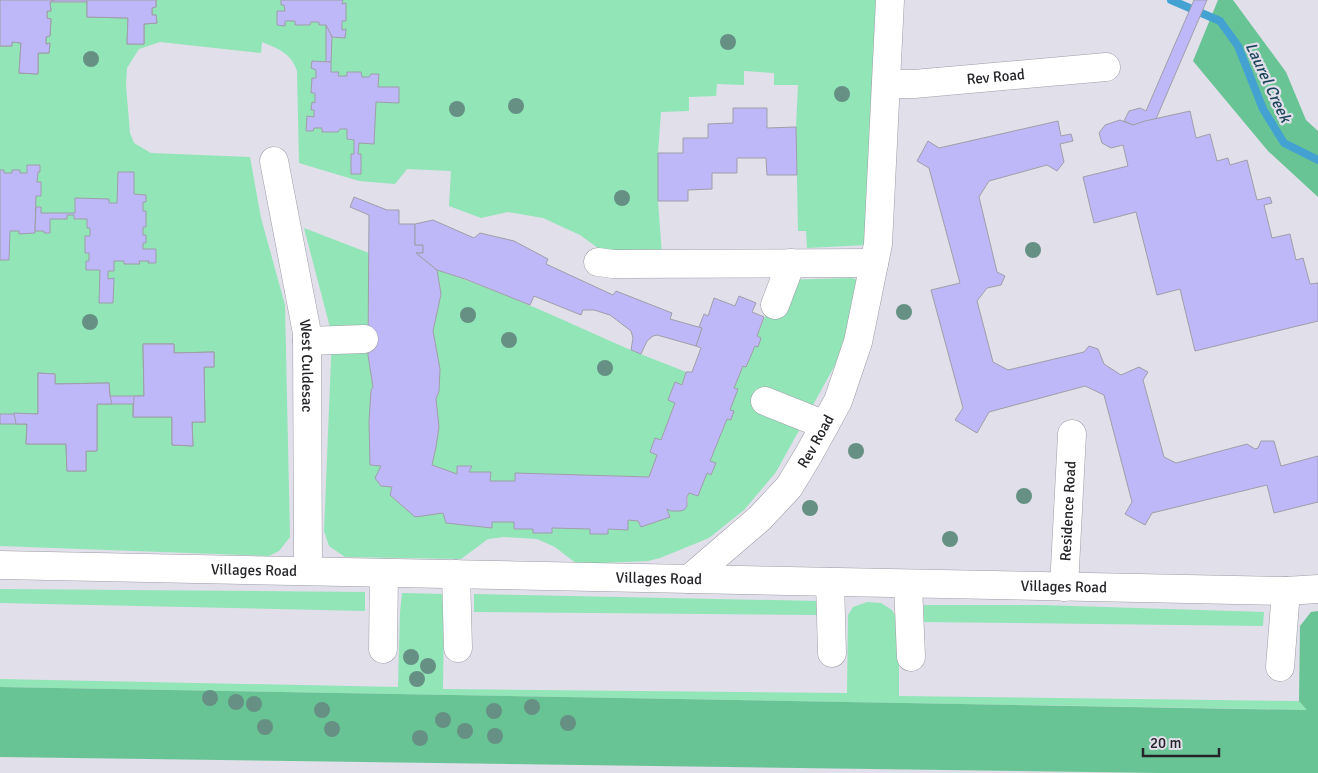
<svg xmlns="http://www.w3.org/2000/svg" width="1318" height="773" font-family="Signika,sans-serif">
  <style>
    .green { fill: #91e5b7 }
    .forest { fill: #69c495 }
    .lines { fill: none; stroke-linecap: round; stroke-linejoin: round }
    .stream { stroke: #43a2d1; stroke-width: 8 }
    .building { fill: #beb8f9; stroke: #9f9ea8 }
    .minor-casing { stroke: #9d9da7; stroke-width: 29 }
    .minor { stroke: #fff; stroke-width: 28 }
    .tree { fill: #669084 }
    .labels { text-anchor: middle; stroke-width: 4.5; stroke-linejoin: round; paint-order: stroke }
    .street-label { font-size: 15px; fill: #252529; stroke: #e0dfea }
    .water-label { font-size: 16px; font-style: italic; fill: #1d455a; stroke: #e0dfea }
  </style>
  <rect width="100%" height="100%" fill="#e0dfea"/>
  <g class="green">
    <path d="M0 0H876L867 245 807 248 806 231H798L796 127 798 85H774V73L744 71V85L717 84 716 96 689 97V111L661 112 658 153V201L662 255 602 251 580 235 543 218 508 212 481 218 449 206 451 171 407 169 395 184 359 181 299 163 297 71C291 53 279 49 262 42L261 53 160 42 139 49 127 68 126 85 130 133 134 143 151 153 250 157 261 218 285 305 290 537 279 551 269 556 0 546Z"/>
    <path d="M304 228 369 253 368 355 373 387 371 390 369 422 370 465 381 466 375 478 381 486 392 487 390 495 415 516 443 513 446 523 492 528V522H514L533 529V533H551L552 528 590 529V534H607L608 529 628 530V520L638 521 641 527 669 517 667 509C673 510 684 514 687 506 689 502 687 498 689 493L698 496 707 473 711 474 716 464 710 461 727 419 731 420 734 412 730 410 738 389 734 388 743 366 746 367 755 346H758L761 338 757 336 780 280 852 278 859 280 861 287 835 365 776 472 744 510 709 538 660 558 648 561 577 564 555 547 537 539 504 537 488 539 461 559 345 557 329 546 324 531 332 335Z"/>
    <path d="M437 270C505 292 568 323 633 351 650 358 669 365 686 372L682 385 675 382 669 400 675 403 661 440 650 452 657 455 649 477 515 473V481H490V472H469L472 466H458L457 474 432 465 436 447 439 427 436 399 439 391 440 369 433 331 441 294Z"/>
    <path d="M0 589 365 592V611L0 603Z"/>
    <path d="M402 593 443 594 444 611 443 689 847 693 848 615 853 607 867 602 881 603 892 610 899 622V696L1299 701 1308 710 0 687V679L398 687 400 612Z"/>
    <path d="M474 594 818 601V615L474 612Z"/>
    <path d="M924 605H1041L1264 612 1263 626 923 622Z"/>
  </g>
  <g class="forest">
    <path d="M1218 0H1233L1286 72 1306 120 1318 131V197L1268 151 1193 61Z"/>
    <path d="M1318 611V773H1161L0 757V687L1307 710 1299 701 1300 626 1311 612Z"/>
  </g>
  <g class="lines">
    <path class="stream" d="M1171 0 1220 21 1238 46 1263 109 1284 143 1318 160"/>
  </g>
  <g class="building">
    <path d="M0 0H156V7L152 8V15H156L157 23 144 24V44H127L128 18 87 17V2H50L51 11H47V18L51 19 50 36 46 37V44L50 43 49 53H38V74L19 73 21 43 12 42V46H0Z"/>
    <path d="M0 0H54L50 2 51 11H47V18L51 19 50 36 46 37V44L50 43 49 53H38V74L19 73 21 43 12 42V46H0Z"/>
    <path d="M87 0H156V7L152 8V15H156L157 23 144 24V44H127L128 18 87 17Z"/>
    <path d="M281 0H343L342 4 346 3V21H342V30L346 29 345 38 332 37 326 25H319V22H311L310 25H295V21H285V26L277 25V11H285L284 5H281Z"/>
    <path d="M1194 0H1207L1156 119 1133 125 1124 121 1129 111 1140 108 1146 111Z"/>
    <path d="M326 25 332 37 331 62H326Z"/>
    <path d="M312 61 331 62V72H339L338 76H347V72H361L362 77H369L371 74H379L378 87H399V103L376 102 374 144 359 143 358 154H361V174H351V154H354V140L347 139V129H340L338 132H322V128H314L313 131H306L307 116 314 117V110H311L312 102 315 103V93H311L312 78H316V70L311 68Z"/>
    <path d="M733 108H767V128L796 127 797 175H767L766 158H737V173H712V189L688 190V201H658V153H683V138H708V124L733 123Z"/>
    <path d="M1190 111 1196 138 1210 134 1217 161 1228 158 1230 165 1247 160 1257 200 1270 197 1272 203 1264 205 1272 238 1290 234 1296 260 1303 258 1310 284 1318 283V321L1195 351 1180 289 1157 295 1136 212 1094 223 1083 177 1128 166 1123 145 1111 148 1102 143 1099 133 1105 125 1120 120 1133 125 1145 121Z"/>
    <path d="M1058 121 1061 136 1071 134 1073 141 1060 144 1064 162 1057 171 1047 165 989 181 979 197 997 272 1005 276 1001 285 987 288 977 301 993 362 1008 370 1084 352 1089 346 1098 349 1104 364 1121 375 1139 367 1148 372 1143 380 1164 457 1176 463 1247 444 1255 449 1258 448 1261 441H1274L1281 466 1318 456V502L1274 513 1267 485 1152 513 1145 525 1125 514 1132 502 1104 395 1085 386 989 412 977 433 955 420 963 408 931 290 960 283 929 168 917 161 928 141 939 148Z"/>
    <path d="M27 165H40V172H38L37 182H41V196H36L35 233 19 234V231H10L9 260H0V170H4V173H12V170H20V173H27Z"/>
    <path d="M118 172H134V194L146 195V202H143V211H146V227H143V235H146V243H143V249H156V263H148L149 261H139L140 264H124V261H114V271H108V279L114 278 113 303H99L100 270H86V261H89V253H85V236H90V228H87V219H74V215H67V219H50V233H44V231H35L36 207H41V213H75V198L109 199V203H117Z"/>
    <path d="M354 197 387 210H399V224H415V245H423V253H416L437 270 441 294 433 331 440 369 439 391 436 399 439 427 436 447 432 465 457 474V466H472L469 472H491L490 481H515V473L649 477 657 455 650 452 655 438 661 440 675 403 668 400 675 382 682 385 686 372H692L701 348 696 346 702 328 699 327 704 314 708 316 714 298 735 306 739 296 756 303 752 312 764 317 757 336 761 338 758 347 755 346 746 367 743 366 734 388 738 389 730 410 734 411 731 420 727 419 710 461 716 463 711 475 707 473 698 496 689 493 687 497V506L684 510 680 511H671L667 509 670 517 641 527 638 521 628 520V530L608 529V534H590V529L552 528V533H533V529H514V522H492V528L446 523 443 513 415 517 390 495 392 487 381 486 375 478 381 466 370 465 369 422 371 390 373 387 368 355 369 215 350 207Z"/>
    <path d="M433 220 474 238 480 233 514 241 548 259 546 264 613 295 616 291 672 313 670 319 702 328 696 346 657 335 653 336 647 341 641 354 631 350 633 338 631 331 610 315 594 310H583L581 315 534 296 530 305 465 279 437 270 416 253H423V245H415V224Z"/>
    <path d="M143 344H174V353L214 352V367H204L205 422H192L193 446 172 445V417H133V404H97V451H86V471H67L66 444H26L27 424H0V414H38V373L55 374V384L109 383 110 396H144Z"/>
    <path d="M143 344H174V353L214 352V367H204L205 422H192L193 446 172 445V417H133L134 396H144Z"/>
    <path d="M38 373 55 374V384L109 383 110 396 112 404H97V451H86V471H67L66 444H26L27 424H16L14 413 38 414Z"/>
  </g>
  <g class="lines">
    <g class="minor-casing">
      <g id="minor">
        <path id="s1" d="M886 84H914L1106 67"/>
        <path id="s2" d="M274 161 307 333 308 571"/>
        <path d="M598 262 613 264 874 263"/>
        <path d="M775 305 791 263"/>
        <path d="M307 341 364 339"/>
        <path d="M765 401 825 425"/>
        <path id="s3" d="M0 565 1286 591 1318 589"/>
        <path d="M456 574 458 648"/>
        <path id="s4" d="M689 579 760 518 789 487 809 454 838 401 858 342 878 244 890 0"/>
        <path d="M830 582 832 653"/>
        <path d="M908 584 911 657"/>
        <path id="s5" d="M1064 587 1072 434"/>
        <path d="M383 649 384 573"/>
        <path d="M1280 667 1286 591"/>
      </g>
    </g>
    <use href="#minor" class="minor"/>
  </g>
  <g class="tree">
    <circle cx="728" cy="42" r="8"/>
    <circle cx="91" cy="59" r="8"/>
    <circle cx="842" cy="94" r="8"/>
    <circle cx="516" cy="106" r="8"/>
    <circle cx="457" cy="109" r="8"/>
    <circle cx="622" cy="198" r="8"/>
    <circle cx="1033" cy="250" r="8"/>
    <circle cx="904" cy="312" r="8"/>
    <circle cx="468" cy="315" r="8"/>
    <circle cx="90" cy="322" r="8"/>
    <circle cx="509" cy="340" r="8"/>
    <circle cx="605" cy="368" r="8"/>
    <circle cx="856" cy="451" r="8"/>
    <circle cx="1024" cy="496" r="8"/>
    <circle cx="810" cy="508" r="8"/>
    <circle cx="950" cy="539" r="8"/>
    <circle cx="411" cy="657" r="8"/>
    <circle cx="428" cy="666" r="8"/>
    <circle cx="417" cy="679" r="8"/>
    <circle cx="210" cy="698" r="8"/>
    <circle cx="236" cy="702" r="8"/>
    <circle cx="254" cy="704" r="8"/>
    <circle cx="532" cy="707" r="8"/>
    <circle cx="322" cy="710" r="8"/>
    <circle cx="494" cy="711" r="8"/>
    <circle cx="443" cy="720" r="8"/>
    <circle cx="568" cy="723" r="8"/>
    <circle cx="265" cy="727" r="8"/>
    <circle cx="332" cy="729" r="8"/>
    <circle cx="465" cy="731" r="8"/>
    <circle cx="495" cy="736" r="8"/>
    <circle cx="420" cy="738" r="8"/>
  </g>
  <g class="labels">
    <g class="street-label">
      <text dy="5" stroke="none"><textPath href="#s1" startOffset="110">Rev Road</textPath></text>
      <text dy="5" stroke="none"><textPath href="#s2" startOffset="208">West Culdesac</textPath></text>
      <text dy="5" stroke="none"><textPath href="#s4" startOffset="189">Rev Road</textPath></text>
      <text dy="5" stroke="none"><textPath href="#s5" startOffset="76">Residence Road</textPath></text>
      <text dy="5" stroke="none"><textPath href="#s3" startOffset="254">Villages Road</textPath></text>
      <text dy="5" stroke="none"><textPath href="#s3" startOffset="659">Villages Road</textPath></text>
      <text dy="5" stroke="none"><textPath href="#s3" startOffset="1064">Villages Road</textPath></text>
    </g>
    <g class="water-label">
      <text transform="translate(1269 82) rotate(65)" y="6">Laurel Creek</text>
    </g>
  </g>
  <path d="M1143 748v8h76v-8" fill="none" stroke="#252529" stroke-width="2.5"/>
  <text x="1150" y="748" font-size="15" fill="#252529" stroke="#e0dfea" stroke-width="4" paint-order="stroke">20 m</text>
</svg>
